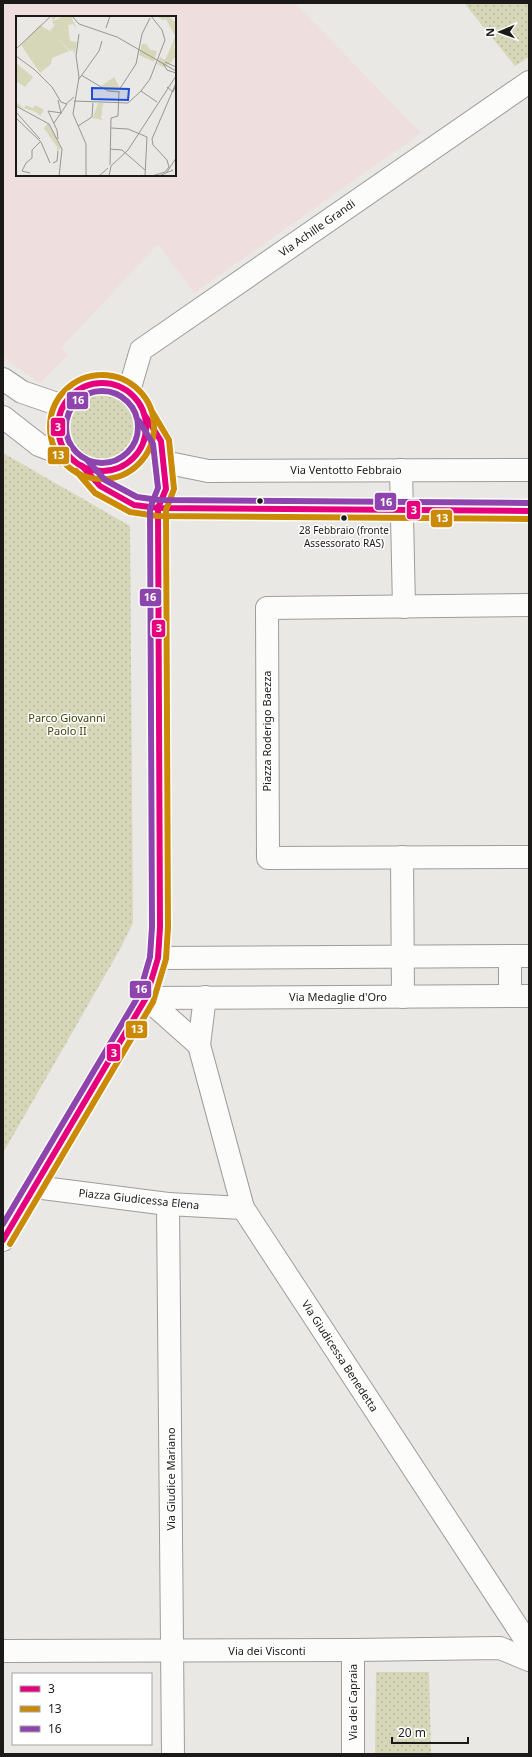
<svg xmlns="http://www.w3.org/2000/svg" width="532" height="1757" font-family="'Noto Sans',sans-serif">
  <style>
    .education { fill: #eedfde; fill-rule: evenodd }
    .grass { fill: url(#grass-dots) }
    .lines { fill: none; stroke-linecap: round; stroke-linejoin: round }
    .minor-casing { stroke: #9e9d9b; stroke-width: 24 }
    .minor { stroke: #fcfcfb; stroke-width: 22 }
    .bus-1-casing { stroke: #fff; stroke-width: 9 }
    .bus-2-casing { stroke: #fff; stroke-width: 9 }
    .bus-3-casing { stroke: #fff; stroke-width: 9 }
    .bus-1 { stroke: #e5007d; stroke-width: 6 }
    .bus-2 { stroke: #cb8a05; stroke-width: 6 }
    .bus-3 { stroke: #8e44ad; stroke-width: 6 }
    .bus-dot { fill: #1b1a18; stroke: #fff; stroke-width: 1.5 }
    .labels { text-anchor: middle; stroke-width: 3; stroke-linejoin: round; paint-order: stroke }
    .bus-label { font-size: 10px; fill: #1b1a18; stroke: #fff }
    .street-label { font-size: 11px; fill: #1b1a18; stroke: #fff }
    .park-label { font-size: 11px; fill: #40420a; stroke: #fff }
    .inset-road { fill: none; stroke: #979693; stroke-width: 1 }
    .view { fill: #1d4ed8; fill-opacity: 0.15; stroke: #1d4ed8; stroke-width: 2 }
    .inset-edge { fill: none; stroke: #1b1a18; stroke-width: 2 }
    .line-badge { stroke: #fff; stroke-width: 1.5 }
    .badge-label { font-size: 11px; text-anchor: middle; font-weight: bold; fill: #fff }
  </style>
  <defs>
    <pattern id="grass-dots" width="8" height="8" patternUnits="userSpaceOnUse"><rect width="8" height="8" fill="#d6d7b8"/><path d="M2 2h.1M6 6h.1" fill="none" stroke="#b7b89d" stroke-width="1.8" stroke-linecap="round"/></pattern>
  </defs>
  <rect width="100%" height="100%" fill="#e9e8e5"/>
  <path class="education" d="M3 3H295L421 133 194 293 158 244 61 348 68 355 40 383 3 357ZM17 17H175V175H17Z"/>
  <g class="grass">
    <path d="M464 3H529V57L515 66Z"/>
    <circle cx="103" cy="426" r="43"/>
    <path d="M3 453 130 526 133 923 119 951 3 1153Z"/>
    <path d="M376 1672H429L431 1754H375Z"/>
  </g>
  <g class="lines">
    <g class="minor-casing">
      <g id="minor">
        <path d="M3 379 22 392 63 406"/>
        <circle cx="102" cy="427" r="44"/>
        <path d="M129 391 141 350 529 82"/>
        <path d="M3 417 39 445 70 457"/>
        <path d="M164 462 208 471 529 470"/>
        <path d="M82 466 100 486 134 505 158 508 529 511"/>
        <path d="M401 470 404 607"/>
        <path d="M529 605 267 608 268 858 529 857"/>
        <path d="M402 857 403 997"/>
        <path d="M158 958 529 956"/>
        <path d="M510 996V956"/>
        <path d="M146 998 199 1045 243 1208 529 1645"/>
        <path d="M146 998 529 996"/>
        <path d="M199 1045 205 997"/>
        <path d="M35 1187 168 1204 243 1208"/>
        <path d="M168 1204 173 1754"/>
        <path d="M3 1240 146 998 158 958 160 927 158 508 166 489 161 441 146 417"/>
        <path d="M3 1651 353 1650 500 1648 529 1660"/>
        <path d="M353 1754V1650"/>
      </g>
    </g>
    <use href="#minor" class="minor"/>
    <g class="bus-1-casing">
      <g id="bus-1">
        <circle cx="102" cy="427" r="44"/>
        <path d="M82 466 100 486 134 505 158 508 529 511"/>
        <path d="M3 1240 146 998 158 958 160 927 158 508 166 489 161 441 146 417"/>
      </g>
    </g>
    <g class="bus-2-casing">
      <g id="bus-2">
        <circle cx="102" cy="427" r="52"/>
        <path d="M76 471 95 493 130 512 157 516 529 519"/>
        <path d="M10 1244 153 1002 166 959 168 927 166 510 174 489 169 440 153 413"/>
      </g>
    </g>
    <g class="bus-3-casing">
      <g id="bus-3">
        <circle cx="102" cy="427" r="36"/>
        <path d="M88 461 105 480 137 497 159 500 529 503"/>
        <path d="M3 1224 139 995 150 957 152 927 150 508 158 488 153 444 139 421"/>
      </g>
    </g>
    <use href="#bus-1" class="bus-1"/>
    <use href="#bus-2" class="bus-2"/>
    <use href="#bus-3" class="bus-3"/>
  </g>
  <g class="bus-dot">
    <circle cx="260" cy="501" r="3.5"/>
    <circle cx="344" cy="518" r="3.5"/>
  </g>
  <g class="labels">
    <g class="bus-label">
      <text x="344" y="534">28 Febbraio (fronte<tspan x="344" dy="13">Assessorato RAS)</tspan></text>
    </g>
    <g class="street-label">
      <text transform="translate(317 228) rotate(-35)" y="4">Via Achille Grandi</text>
      <text x="346" y="474">Via Ventotto Febbraio</text>
      <text transform="translate(267 731) rotate(-90)" y="4">Piazza Roderigo Baezza</text>
      <text x="338" y="1001">Via Medaglie d'Oro</text>
      <text transform="translate(139 1199) rotate(6)" y="4">Piazza Giudicessa Elena</text>
      <text transform="translate(340 1356) rotate(57)" y="4">Via Giudicessa Benedetta</text>
      <text transform="translate(171 1479) rotate(-90)" y="4">Via Giudice Mariano</text>
      <text x="267" y="1655">Via dei Visconti</text>
      <text transform="translate(353 1702) rotate(-90)" y="4">Via dei Capraia</text>
    </g>
    <g class="park-label">
      <text x="67" y="722">Parco Giovanni<tspan x="67" dy="13">Paolo II</tspan></text>
    </g>
  </g>
  <g transform="translate(16 16)">
    <rect width="160" height="160" fill="#e9e8e5"/>
    <path d="M36 0H40L38 5 47 0H55L61 14 57 8 52 9 54 25 61 26 59 38 53 28 52 15 37 8ZM140 0H153L160 7V18L159 20 150 3 147 4ZM24 9 37 17 53 35 36 42 35 48 24 57 5 29ZM160 19 158 31 160 39 155 47 147 51 141 48 144 41 149 44ZM126 28H130L134 34 141 35 138 46 123 39ZM98 61 104 72 102 75H93L85 70ZM0 86 8 92 10 89 17 92 19 89 28 94 24 100 20 96 1 90ZM82 87H87L85 102 87 104 77 102ZM32 107 45 132 41 135V131L28 112Z" fill="#d6d7b8"/>
    <path d="M39 9 52 15 56 34 54 35 34 14ZM0 47 17 61 9 71 2 66 0 68Z" fill="#d6d7b8"/>
    <path class="inset-road" d="M56 0 63 8 101 21 160 55M135 0 146 14 149 24 134 63 125 75 141 86M90 12 94 0M63 18 60 40 63 61 57 98 70 128V160M0 33 35 0M0 40 19 54 36 71 45 86 50 88 58 81M149 46 160 51M147 47 151 54 160 57M65 59 92 75 104 76M63 63 83 35 86 25M151 71 157 76 160 69M103 74 120 48 126 18 134 2M42 84 45 97M58 85 112 87 125 75M0 90 33 108 46 133 43 160M0 96 24 123M0 102 25 126 34 147M38 107 51 88M62 110 76 101 77 87M95 112 112 113 131 121 129 160M42 123 41 114 32 95 46 97M94 133 106 134 129 154M37 147 41 145 42 135M94 149 95 102 102 100 103 76M151 156 160 142M14 157 6 155 10 147 16 142V134L25 125M83 160 92 152M93 160 95 150 112 134 160 60M136 160 149 156 153 151 151 144 137 129 136 123 160 67M143 160 157 154"/>
    <path class="view" d="M76 72 113 73 112 84 76 83Z"/>
    <rect width="160" height="160" class="inset-edge"/>
  </g>
  <g class="line-badge">
    <rect x="66" y="391" width="23" height="19" rx="4" fill="#8e44ad"/>
    <rect x="50" y="417" width="16" height="20" rx="4" fill="#e5007d"/>
    <rect x="47" y="446" width="23" height="19" rx="4" fill="#cb8a05"/>
    <rect x="374" y="492" width="23" height="19" rx="4" fill="#8e44ad"/>
    <rect x="406" y="500" width="15" height="20" rx="4" fill="#e5007d"/>
    <rect x="430" y="509" width="23" height="19" rx="4" fill="#cb8a05"/>
    <rect x="139" y="588" width="23" height="19" rx="4" fill="#8e44ad"/>
    <rect x="151" y="619" width="15" height="19" rx="4" fill="#e5007d"/>
    <rect x="129" y="980" width="23" height="19" rx="4" fill="#8e44ad"/>
    <rect x="125" y="1020" width="23" height="19" rx="4" fill="#cb8a05"/>
    <rect x="106" y="1043" width="15" height="19" rx="4" fill="#e5007d"/>
  </g>
  <g class="badge-label">
    <text x="78" y="404">16</text>
    <text x="58" y="431">3</text>
    <text x="58" y="459">13</text>
    <text x="386" y="506">16</text>
    <text x="414" y="514">3</text>
    <text x="442" y="522">13</text>
    <text x="150" y="601">16</text>
    <text x="159" y="632">3</text>
    <text x="141" y="993">16</text>
    <text x="137" y="1033">13</text>
    <text x="114" y="1057">3</text>
  </g>
  <rect width="532" height="1757" fill="none" stroke="#1b1a18" stroke-width="8"/>
  <rect x="12" y="1673" width="140" height="72" fill="#ffffff" stroke="#a4a3a3"/>
  <rect x="20" y="1686" width="20" height="6" fill="#e5007d" stroke="#a4a3a3"/>
  <text x="48" y="1693" font-size="12" fill="#1b1a18">3</text>
  <rect x="20" y="1706" width="20" height="6" fill="#cb8a05" stroke="#a4a3a3"/>
  <text x="48" y="1713" font-size="12" fill="#1b1a18">13</text>
  <rect x="20" y="1726" width="20" height="6" fill="#8e44ad" stroke="#a4a3a3"/>
  <text x="48" y="1733" font-size="12" fill="#1b1a18">16</text>
  <g transform="translate(500 32) rotate(268)" stroke="#ffffff" stroke-width="3" paint-order="stroke">
  <path d="M0-3L7 15L0 10L-7 15Z" fill="#1b1a18"/>
  <text y="-6" font-size="11" font-weight="bold" text-anchor="middle" fill="#1b1a18">N</text>
  </g>
  <path d="M392 1737v6h76v-6" fill="none" stroke="#1b1a18" stroke-width="2"/>
  <text x="398" y="1737" font-size="12" fill="#1b1a18" stroke="#ffffff" stroke-width="3" paint-order="stroke">20 m</text>
</svg>
